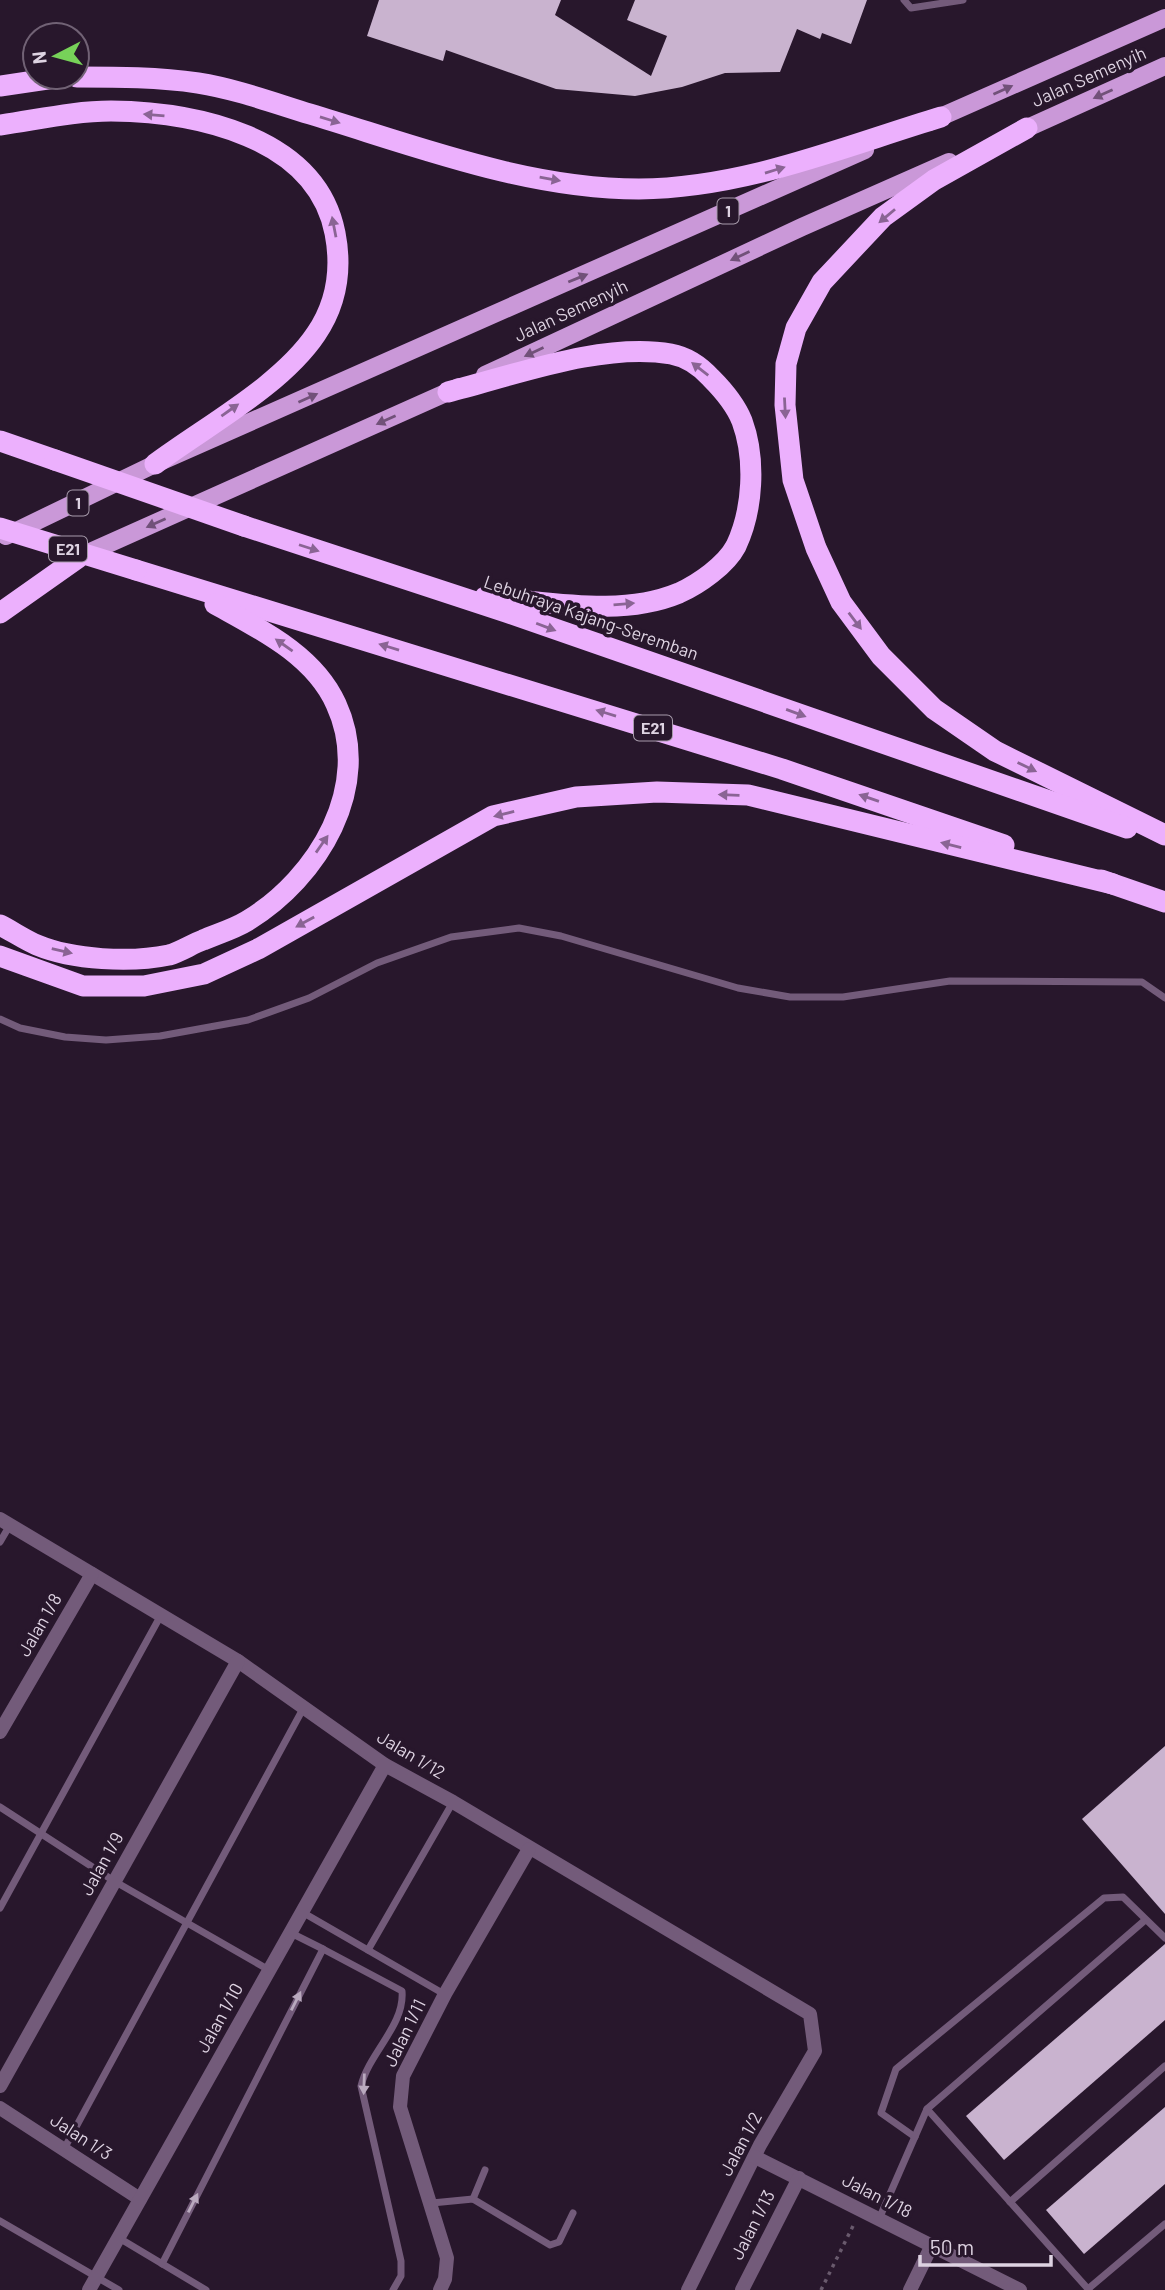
<svg xmlns="http://www.w3.org/2000/svg" width="1165" height="2290" font-family="Barlow,sans-serif">
  <style>
    .building { fill: #c9b3cf }
    .lines { fill: none; stroke-linecap: round; stroke-linejoin: round }
    .path { stroke: #695a6d; stroke-width: 3.5; stroke-dasharray: 3.5 5; stroke-linecap: butt }
    .service { stroke: #735b7a; stroke-width: 7 }
    .minor { stroke: #735b7a; stroke-width: 14 }
    .primary { stroke: #ca98d8; stroke-width: 18 }
    .motorway { stroke: #ecb0fd; stroke-width: 21 }
    .motorway-bridge { stroke: #ecb0fd; stroke-width: 21 }
    .oneway { fill: #715179 }
    .oneway2 { fill: #8a6494 }
    .oneway3 { fill: #b9a9be }
    .labels { text-anchor: middle; stroke-width: 7; stroke-linejoin: round; paint-order: stroke }
    .shield { fill: #28172c; stroke: #a79bab; stroke-width: 2 }
    .shield-label { font-size: 16px; font-weight: bold; fill: #ded3e2 }
    .street-label { font-size: 18px; fill: #ded3e2; stroke: #28172c }
  </style>
  <rect width="100%" height="100%" fill="#28172c"/>
  <g class="building">
    <path d="M379 0H561L555 15 651 76 667 36 627 20 635 0H867L851 44 822 33 820 39 797 29 780 72 725 73 682 87 635 96 556 89 446 50 443 61 367 36Z"/>
    <path d="M1165 1746V1914L1082 1819Z"/>
    <path d="M1165 1944V2020L1004 2160 966 2116Z"/>
    <path d="M1165 2107V2184L1084 2254 1046 2210Z"/>
  </g>
  <g class="lines">
    <path class="path" d="M821 2290 854 2224"/>
    <g class="service">
      <path d="M904 0 911 8 963 0"/>
      <path d="M0 1019 20 1028 65 1037 106 1040 160 1036 248 1020 309 998 377 963 451 937 519 928 561 936 738 988 790 997H843L950 981 1142 982 1165 998"/>
      <path d="M0 1542 10 1525"/>
      <path d="M0 1807 114 1881 269 1970"/>
      <path d="M0 1908 161 1615"/>
      <path d="M302 1912 444 1994"/>
      <path d="M291 1933 323 1949"/>
      <path d="M368 1950 453 1802"/>
      <path d="M927 2109 1089 2290"/>
      <path d="M915 2137 881 2113 896 2069 1104 1898 1123 1897 1165 1938"/>
      <path d="M64 2149 304 1707"/>
      <path d="M473 2199 485 2170"/>
      <path d="M1010 2202 1165 2066"/>
      <path d="M432 2203 473 2199 550 2245 559 2242 573 2213"/>
      <path d="M879 2219 927 2109 1144 1921"/>
      <path d="M0 2221 119 2290"/>
      <path d="M119 2238 206 2290"/>
      <path d="M162 2264 323 1949 402 1991C405 2025 369 2053 361 2086L401 2261V2276L393 2290"/>
      <path d="M1088 2289 1165 2224"/>
    </g>
    <g class="minor">
      <path d="M0 1519 238 1661 385 1765 453 1802 810 2014 815 2051 760 2145 688 2290"/>
      <path d="M0 1732 92 1574"/>
      <path d="M0 2086 238 1661"/>
      <path d="M0 2108 140 2199"/>
      <path d="M755 2157 1020 2290"/>
      <path d="M89 2290 385 1765"/>
      <path d="M440 2290 445 2279 447 2258 400 2107 403 2076 445 1994 529 1849"/>
      <path d="M742 2290 799 2178"/>
      <path d="M910 2290 932 2245"/>
    </g>
    <g class="primary">
      <path d="M929 122 1165 18"/>
      <path d="M1016 133 1165 66"/>
      <path d="M485 375 802 227 949 162"/>
      <path d="M6 536 155 464 865 150"/>
      <path d="M79 557 459 387"/>
    </g>
    <g class="motorway">
      <path d="M77 77C118 77 158 77 198 83 236 89 274 103 310 114 416 146 527 189 639 189 745 188 842 147 941 117"/>
      <path d="M0 86 61 77"/>
      <path d="M0 125C36 120 74 111 111 111 195 112 316 136 335 233 342 269 337 303 316 334 281 386 206 426 155 464"/>
      <path d="M1027 128 934 180 883 217 822 282 796 328 786 364 785 405 793 480 816 548 841 602 881 656 934 709 995 751 1165 835"/>
      <path d="M448 392C515 375 603 342 671 354 687 357 701 367 711 378 723 390 736 406 742 421 756 459 753 510 736 546 726 565 699 584 679 593 619 618 548 601 485 597"/>
      <path d="M0 441 55 460"/>
      <path d="M244 526 506 612 1127 828"/>
      <path d="M136 570 782 769 1004 845"/>
      <path d="M0 613 78 558"/>
      <path d="M1101 880 1165 902"/>
      <path d="M0 925C12 931 25 940 37 945 73 960 131 963 169 955 180 952 192 944 203 940 217 934 234 929 247 921 318 878 374 786 336 704 314 655 260 629 215 604"/>
      <path d="M0 956 83 986H144L204 974 258 949 493 816 576 797 657 792 748 795 1113 884"/>
    </g>
    <g class="motorway-bridge">
      <path d="M55 460 244 526"/>
      <path d="M0 528 136 570"/>
    </g>
  </g>
  <defs><path id="oneway-solid" d="M-6-.8H1V-3.2L6.5 0L1 3.2V.8H-6Z" transform="scale(1.75)"/></defs>
  <g class="oneway">
    <use href="#oneway-solid" transform="translate(1003 90) rotate(-24)"/>
    <use href="#oneway-solid" transform="translate(1103 94) rotate(156)"/>
    <use href="#oneway-solid" transform="translate(740 256) rotate(155)"/>
    <use href="#oneway-solid" transform="translate(578 278) rotate(-22)"/>
    <use href="#oneway-solid" transform="translate(534 352) rotate(155)"/>
    <use href="#oneway-solid" transform="translate(308 398) rotate(-24)"/>
    <use href="#oneway-solid" transform="translate(386 420) rotate(156)"/>
    <use href="#oneway-solid" transform="translate(156 523) rotate(156)"/>
  </g>
  <g class="oneway2">
    <use href="#oneway-solid" transform="translate(154 115) rotate(-175)"/>
    <use href="#oneway-solid" transform="translate(330 120) rotate(17)"/>
    <use href="#oneway-solid" transform="translate(775 170) rotate(-17)"/>
    <use href="#oneway-solid" transform="translate(550 179) rotate(10)"/>
    <use href="#oneway-solid" transform="translate(887 216) rotate(140)"/>
    <use href="#oneway-solid" transform="translate(334 227) rotate(-101)"/>
    <use href="#oneway-solid" transform="translate(700 369) rotate(-142)"/>
    <use href="#oneway-solid" transform="translate(785 408) rotate(87)"/>
    <use href="#oneway-solid" transform="translate(230 410) rotate(-35)"/>
    <use href="#oneway-solid" transform="translate(309 548) rotate(18)"/>
    <use href="#oneway-solid" transform="translate(624 604) rotate(-5)"/>
    <use href="#oneway-solid" transform="translate(855 621) rotate(53)"/>
    <use href="#oneway-solid" transform="translate(546 627) rotate(21)"/>
    <use href="#oneway-solid" transform="translate(284 645) rotate(-145)"/>
    <use href="#oneway-solid" transform="translate(389 647) rotate(-163)"/>
    <use href="#oneway-solid" transform="translate(606 713) rotate(-163)"/>
    <use href="#oneway-solid" transform="translate(796 713) rotate(20)"/>
    <use href="#oneway-solid" transform="translate(1027 767) rotate(26)"/>
    <use href="#oneway-solid" transform="translate(729 795) rotate(-178)"/>
    <use href="#oneway-solid" transform="translate(869 798) rotate(-161)"/>
    <use href="#oneway-solid" transform="translate(504 814) rotate(166)"/>
    <use href="#oneway-solid" transform="translate(322 844) rotate(-55)"/>
    <use href="#oneway-solid" transform="translate(951 845) rotate(-166)"/>
    <use href="#oneway-solid" transform="translate(305 922) rotate(151)"/>
    <use href="#oneway-solid" transform="translate(62 951) rotate(13)"/>
  </g>
  <g class="oneway3">
    <use href="#oneway-solid" transform="translate(296 2001) rotate(-63)"/>
    <use href="#oneway-solid" transform="translate(364 2084) rotate(92)"/>
    <use href="#oneway-solid" transform="translate(193 2203) rotate(-63)"/>
  </g>
  <g class="labels">
    <g class="shield">
      <rect x="717.5" y="198.5" width="21" height="25" rx="5"/>
      <rect x="67.5" y="490.5" width="21" height="25" rx="5"/>
      <rect x="49" y="536.5" width="38" height="25" rx="5"/>
      <rect x="634" y="715.5" width="38" height="25" rx="5"/>
    </g>
    <g class="shield-label">
      <text x="728" y="217">1</text>
      <text x="78" y="509">1</text>
      <text x="68" y="555">E21</text>
      <text x="653" y="734">E21</text>
    </g>
    <g class="street-label">
      <text transform="translate(1089 77) rotate(-24)" y="6">Jalan Semenyih</text>
      <text transform="translate(571 311) rotate(-25)" y="6">Jalan Semenyih</text>
      <text transform="translate(591 618) rotate(19)" y="6">Lebuhraya Kajang-Seremban</text>
      <text transform="translate(40 1625) rotate(-60)" y="6">Jalan 1/8</text>
      <text transform="translate(411 1755) rotate(31)" y="6">Jalan 1/12</text>
      <text transform="translate(102 1864) rotate(-61)" y="6">Jalan 1/9</text>
      <text transform="translate(220 2018) rotate(-61)" y="6">Jalan 1/10</text>
      <text transform="translate(405 2033) rotate(-64)" y="6">Jalan 1/11</text>
      <text transform="translate(81 2137) rotate(33)" y="6">Jalan 1/3</text>
      <text transform="translate(741 2144) rotate(-62)" y="6">Jalan 1/2</text>
      <text transform="translate(877 2196) rotate(27)" y="6">Jalan 1/18</text>
      <text transform="translate(753 2225) rotate(-63)" y="6">Jalan 1/13</text>
    </g>
  </g>
  <g transform="translate(56 56) rotate(264)"><circle r="33" fill="#28172c" stroke="#716275" stroke-width="2"/>
  <path d="M0-5L12 26L0 18L-12 26Z" fill="#77d259"/>
  <text y="-10" font-size="19" font-weight="bold" text-anchor="middle" fill="#ded3e2">N</text>
  </g>
  <path d="M920 2255v10h131v-10" fill="none" stroke="#ded3e2" stroke-width="3.5"/>
  <text x="930" y="2255" font-size="21" fill="#ded3e2" stroke="#28172c" stroke-width="5" paint-order="stroke">50 m</text>
</svg>
